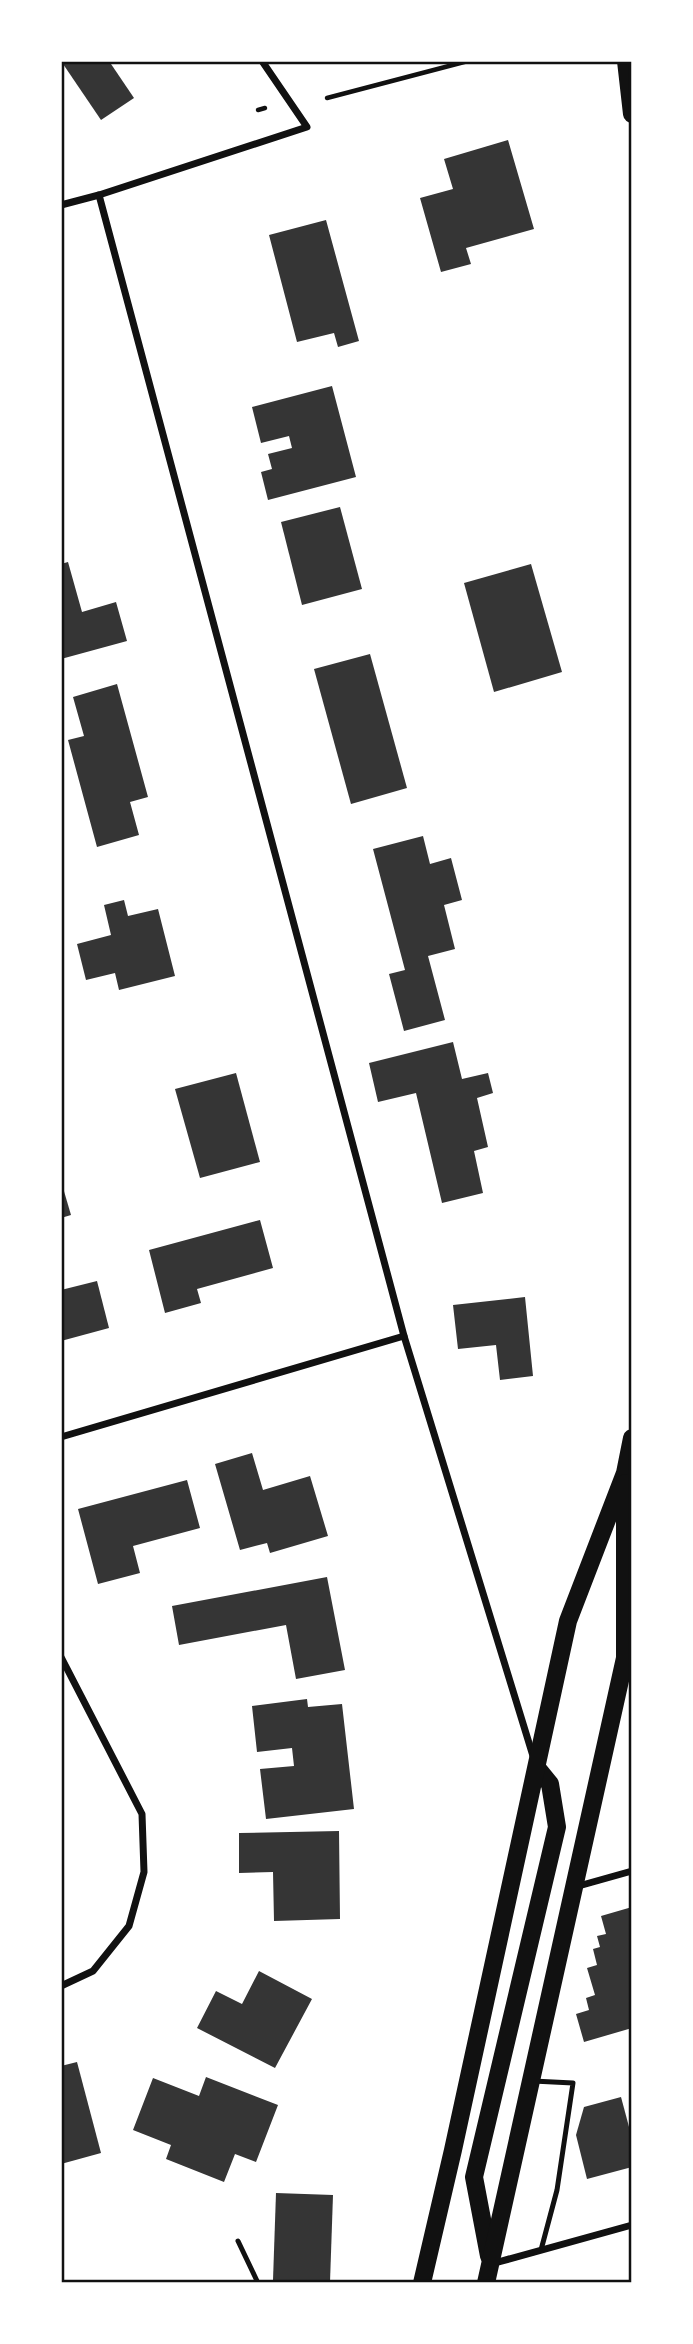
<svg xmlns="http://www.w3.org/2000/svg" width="693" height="2344" font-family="Ubuntu,sans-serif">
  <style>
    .building { fill: #353535 }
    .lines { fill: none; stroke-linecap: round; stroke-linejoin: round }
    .path { stroke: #111; stroke-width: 4.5 }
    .service { stroke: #111; stroke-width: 5 }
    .minor { stroke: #111; stroke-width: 7 }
    .primary { stroke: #111; stroke-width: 18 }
    .neatline { fill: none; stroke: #111; stroke-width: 2.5 }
  </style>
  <rect width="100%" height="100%" fill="#fff"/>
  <g class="building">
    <path d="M61 61H109L134 98 101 120Z"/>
    <path d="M508 140 534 229 466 248 471 264 441 272 420 198 453 189 444 159Z"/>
    <path d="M326 220 359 341 338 347 334 333 297 342 269 235Z"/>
    <path d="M332 386 356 477 268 500 261 472 272 469 268 454 292 448 289 436 261 443 252 407Z"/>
    <path d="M340 507 362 589 302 605 281 522Z"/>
    <path d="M68 562 82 612 116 602 127 641 61 659V564Z"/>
    <path d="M531 564 562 672 494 692 464 583Z"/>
    <path d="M370 654 407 788 351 804 314 669Z"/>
    <path d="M117 684 148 797 130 802 139 835 97 847 68 740 84 736 73 697Z"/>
    <path d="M423 836 430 864 451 858 462 900 444 905 455 949 428 956 445 1020 404 1031 389 974 405 970 373 849Z"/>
    <path d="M124 900 128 916 158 909 175 976 119 990 115 973 86 980 77 944 111 935 104 905Z"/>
    <path d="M453 1042 462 1079 488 1073 493 1093 477 1098 488 1147 474 1151 483 1193 442 1203 416 1093 378 1102 369 1063Z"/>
    <path d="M236 1073 260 1162 200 1178 175 1089Z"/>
    <path d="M61 1181 71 1215 61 1218Z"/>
    <path d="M260 1220 273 1268 197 1289 201 1303 165 1313 149 1250Z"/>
    <path d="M97 1281 109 1328 61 1341V1290Z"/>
    <path d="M525 1297 533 1376 500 1380 496 1345 458 1349 453 1305Z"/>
    <path d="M252 1453 263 1490 310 1476 328 1536 270 1553 267 1543 240 1550 215 1464Z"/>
    <path d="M187 1480 200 1528 133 1546 140 1573 98 1584 78 1509Z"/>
    <path d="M327 1577 345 1670 296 1679 286 1625 179 1645 172 1606Z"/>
    <path d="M307 1699 308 1707 342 1704 354 1809 266 1819 260 1769 294 1766 292 1748 257 1752 252 1706Z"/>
    <path d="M339 1831 340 1919 274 1921 273 1872 239 1873V1833Z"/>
    <path d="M632 1907V2028L584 2042 576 2014 589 2010 586 1998 595 1995 587 1968 597 1965 593 1949 600 1947 597 1936 606 1934 601 1916Z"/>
    <path d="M259 1971 312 1999 275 2068 197 2028 216 1991 242 2004Z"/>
    <path d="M77 2062 101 2153 61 2164V2066Z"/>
    <path d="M206 2077 278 2105 256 2162 235 2154 224 2182 166 2159 171 2145 133 2130 153 2078 199 2096Z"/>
    <path d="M621 2097 632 2138V2167L587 2179 576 2135 584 2107Z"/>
    <path d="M276 2193 333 2195 330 2282 273 2280Z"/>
  </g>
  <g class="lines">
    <g class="path">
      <path d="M327 98 468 61"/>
      <path d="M258 110 265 108"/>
    </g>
    <g class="service">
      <path d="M533 2081 573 2083 557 2190 541 2250"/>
      <path d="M238 2241 258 2283"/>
    </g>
    <g class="minor">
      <path d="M99 195 404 1336 533 1756"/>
      <path d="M61 205 99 195 307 127 262 61"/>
      <path d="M61 1437 404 1336"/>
      <path d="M61 1657 142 1814 144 1872 129 1926 93 1971 61 1986"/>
      <path d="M575 1887 632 1871"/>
      <path d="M491 2264 632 2225"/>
    </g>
    <g class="primary">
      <path d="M626 61 632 114"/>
      <path d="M489 2256 474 2177 557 1827 550 1784 537 1768"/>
      <path d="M422 2283 453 2150 568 1621 625 1473 632 1438"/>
      <path d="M486 2283 625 1658V1483"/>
    </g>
  </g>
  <rect width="693" height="2344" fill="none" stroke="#ffffff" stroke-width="126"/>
  <rect x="63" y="63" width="567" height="2218" class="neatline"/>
</svg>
